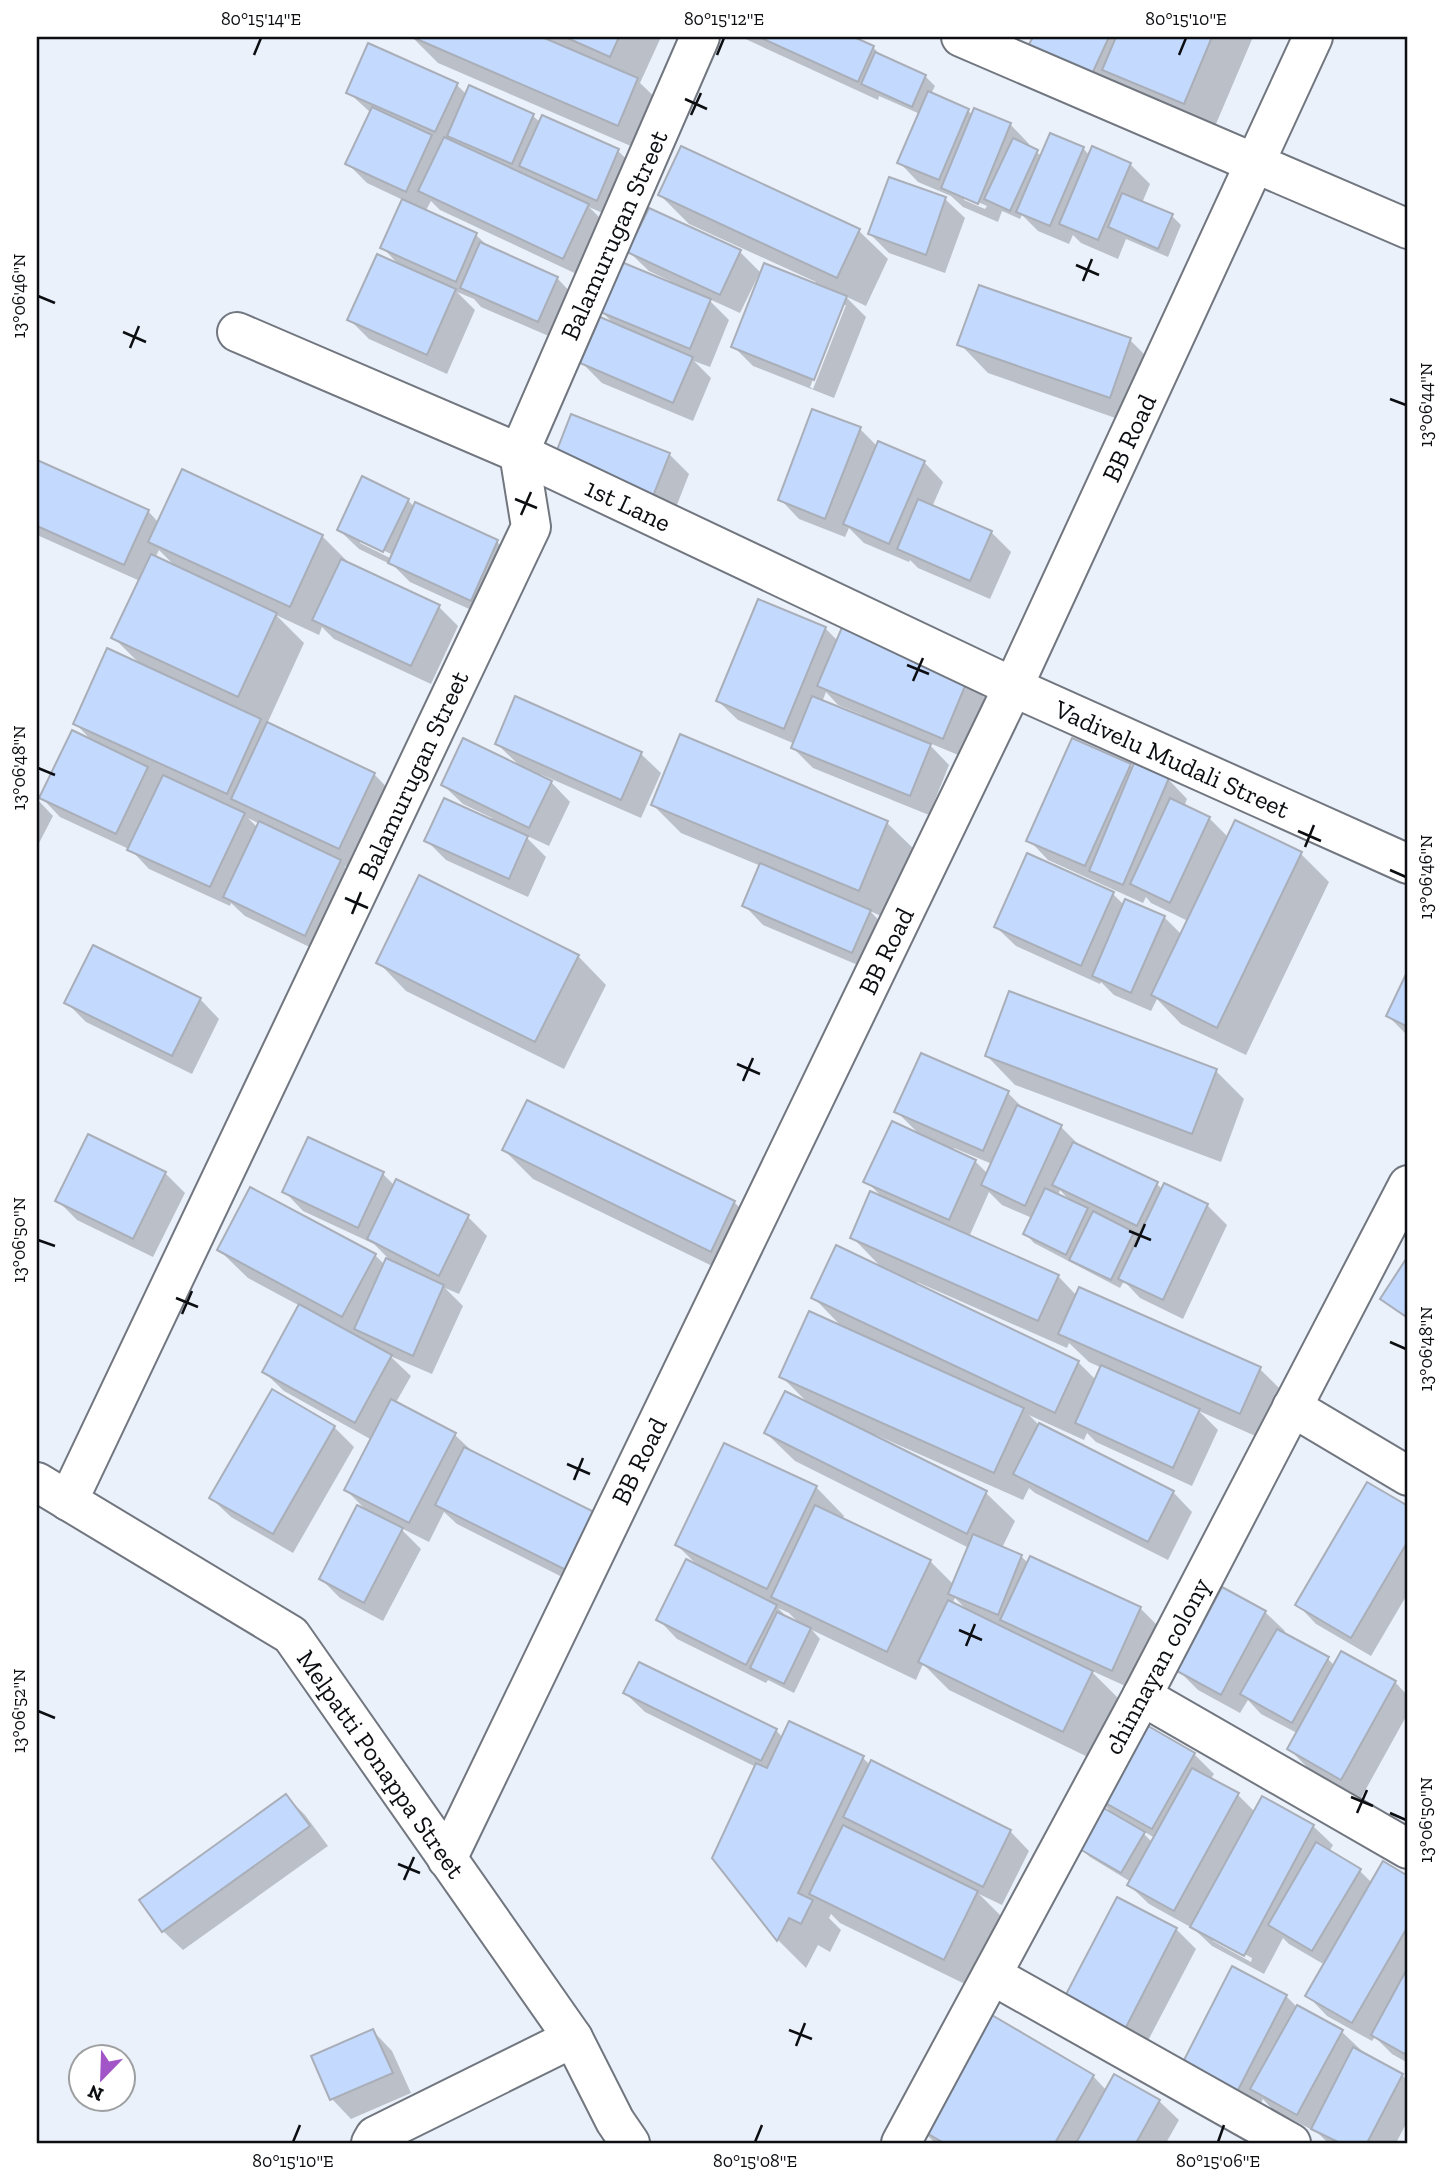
<svg xmlns="http://www.w3.org/2000/svg" width="1445" height="2180" font-family="'Zilla Slab',serif">
  <style>
    .shadow { fill: #0003; fill-rule: evenodd }
    .building { fill: #c3dafe; stroke: #a9aeb8; stroke-width: 2 }
    .lines { fill: none; stroke-linecap: round; stroke-linejoin: round }
    .minor-casing { stroke: #71767f; stroke-width: 42 }
    .major-casing { stroke: #71767f; stroke-width: 42 }
    .minor { stroke: #fff; stroke-width: 38 }
    .major { stroke: #fff; stroke-width: 38 }
    .ticks { fill: none; stroke: #0c0e11; stroke-width: 2.5 }
    .labels { text-anchor: middle; stroke-width: 6; stroke-linejoin: round; paint-order: stroke }
    .street-label { font-size: 26px; fill: #0c0e11; stroke: #fff }
    .neatline { fill: none; stroke: #0c0e11; stroke-width: 2.5 }
    .ticks-label { font-size: 18px; text-anchor: middle; fill: #0c0e11 }
  </style>
  <rect width="100%" height="100%" fill="#eaf1fb"/>
  <g class="shadow">
    <path d="M412 37H661L640 83 666 108 647 153 438 63Z"/>
    <path d="M741 37H850L873 47 883 58 925 76 935 86 931 94 968 111 973 115 1010 124 1029 144 1028 147 1042 156 1083 148 1090 156 1130 164 1150 184 1142 203 1172 216 1181 225 1168 257 1126 239 1118 259 1081 243 1073 235 1069 244 1038 231 1022 215 1020 219 1002 211 998 222 963 207 951 196 918 182 899 162 920 114 879 96 878 100ZM964 196 987 206 985 209 964 200Z"/>
    <path d="M1034 37H1253L1213 131 1133 98 1117 82 1112 92 1031 46Z"/>
    <path d="M457 85 466 94 469 88 533 116 540 122 543 117 618 151 638 170 616 219 589 207 607 225 583 277 440 210 431 201 425 212 476 235 490 248 557 278 576 298 558 340 481 307 474 299 457 292 475 310 447 374 369 339 349 319 399 265 382 247 403 200 367 183 347 163 371 113 348 92Z"/>
    <path d="M660 195 859 231 888 259 866 306 845 296 866 317 834 398 753 366 733 346 816 282 689 224ZM842 305H846L813 389 810 387Z"/>
    <path d="M945 199 965 218 945 273 889 253 870 234Z"/>
    <path d="M650 210 740 252 760 272 740 313 707 298 729 320 710 367 694 361 711 378 693 421 602 383 582 363 616 326 600 310 669 284 670 281 649 271 629 252Z"/>
    <path d="M1130 340 1158 368 1138 426 988 373 960 344Z"/>
    <path d="M860 429 878 447 924 462 943 482 932 507 991 532 1011 552 990 599 918 568 910 560 909 562 864 543 849 528 845 537 799 519 780 499Z"/>
    <path d="M669 454 689 474 673 515 556 457Z"/>
    <path d="M37 462 148 511 159 523 322 536 351 565 439 607 458 626 431 684 334 639 322 627 319 635 276 615 304 643 267 724 374 774 402 803 368 877 344 866 359 881 324 954 245 916 231 903 230 906 149 869 131 850 60 817 41 797 93 742 75 723 141 665 114 638 140 581 37 535ZM159 550 176 567 155 558ZM248 818 260 824 258 828Z"/>
    <path d="M408 500 415 508 416 505 497 542 517 561 491 619 410 582 394 566 359 549 339 530ZM360 539 391 554 390 558 360 543Z"/>
    <path d="M825 628 838 641 967 681 987 700 963 757 927 742 949 765 929 815 813 768 793 748 795 744 738 720 718 701ZM826 692 838 705 862 715 861 718 822 702Z"/>
    <path d="M681 737 887 823 916 851 888 919 870 911 889 931 872 971 763 925 744 905 761 866 681 833 653 805Z"/>
    <path d="M497 744 641 754 661 773 641 818 540 774 539 777 551 782 570 802 549 846 523 834 546 857 528 897 446 860 426 840 490 821 492 818 463 804 443 785 521 767Z"/>
    <path d="M1130 765 1134 769 1168 779 1187 799 1184 807 1209 818 1228 837 1301 854 1329 882 1246 1055 1181 1024 1157 999 1151 1011 1114 995 1101 982 1100 984 1016 946 996 927 1113 894 1124 905 1164 917 1182 935 1188 921 1151 903 1146 897 1143 903 1048 860 1029 840Z"/>
    <path d="M37 799 53 816 37 847Z"/>
    <path d="M578 956 606 985 564 1069 406 991 378 962Z"/>
    <path d="M1408 974V1036L1388 1016Z"/>
    <path d="M200 999 219 1019 192 1074 86 1022 66 1002Z"/>
    <path d="M987 1056 1216 1071 1244 1099 1221 1162 1015 1085Z"/>
    <path d="M1008 1093 1026 1111 1060 1126 1080 1146 1157 1184 1163 1190 1165 1186 1207 1205 1227 1225 1183 1319 1140 1298 1124 1281 1120 1288 1034 1243 1025 1233 1032 1218 1002 1205 989 1192 969 1237 1058 1276 1077 1296 1260 1369 1288 1397 1269 1442 1199 1411 1218 1430 1192 1486 1096 1442 1087 1433 1084 1440 1029 1415 1039 1425 1173 1492 1192 1512 1168 1560 1035 1493 1029 1488 1023 1500 876 1435 875 1437 986 1493 1015 1521 1002 1548 1021 1556 1028 1563 1140 1608 1159 1627 1132 1689 1090 1670 1121 1701 1092 1759 949 1690 923 1664 916 1680 812 1630 820 1639 794 1693 768 1680 766 1683 677 1639 658 1619 699 1567 677 1545 816 1487 844 1516 842 1520 930 1561 954 1585 969 1548 795 1461 766 1433 809 1404 781 1376 844 1329 813 1297 884 1270 852 1237 883 1198 866 1181 921 1136 897 1112ZM954 1148 992 1164 988 1174 975 1161 952 1151ZM1060 1190 1071 1202 1058 1196ZM917 1282 1067 1348 1069 1343 1089 1362 1102 1368 1096 1380 1078 1362 916 1285ZM955 1598 969 1612 952 1604ZM778 1608 789 1613 800 1624 789 1619Z"/>
    <path d="M528 1102 734 1202 763 1231 739 1279 533 1179 504 1150Z"/>
    <path d="M165 1173 185 1193 153 1257 77 1220 57 1200Z"/>
    <path d="M383 1174 395 1186 468 1217 487 1236 459 1294 445 1288 463 1306 432 1374 390 1356 411 1376 395 1404 455 1435 475 1454 588 1590 457 1524 444 1512 429 1542 399 1527 421 1549 383 1621 340 1598 321 1579 368 1512 346 1490 372 1440 284 1391 264 1372 300 1306 248 1278 219 1250 375 1255 385 1265 388 1258 374 1244 303 1211 284 1191Z"/>
    <path d="M1407 1262 1408 1263V1319L1382 1299Z"/>
    <path d="M273 1391 334 1427 354 1447 293 1553 231 1517 211 1498Z"/>
    <path d="M1367 1484 1408 1508V1593L1371 1656 1316 1624 1297 1604Z"/>
    <path d="M1265 1612 1285 1631 1283 1634 1328 1659 1335 1666 1395 1682 1408 1696V1713L1361 1798 1308 1768 1289 1749 1297 1733 1261 1714 1248 1700 1240 1713 1198 1690 1179 1671Z"/>
    <path d="M625 1693 776 1730 783 1738 863 1758 871 1766 1010 1831 1029 1851 1002 1905 979 1894 1006 1921 973 1988 840 1923 831 1914 829 1918 841 1930 830 1952 818 1945 806 1968 778 1940 714 1858 756 1767 645 1712Z"/>
    <path d="M1194 1754 1214 1774 1210 1780 1238 1795 1255 1812 1313 1826 1333 1845 1329 1852 1359 1870 1372 1883 1383 1864 1408 1878V2063L1392 2054 1375 2037 1372 2041 1327 2016 1308 1996 1325 1965 1289 1944 1283 1938 1264 1974 1212 1946 1194 1929 1149 1904 1129 1885 1131 1882 1090 1857 1080 1848 1115 1816 1095 1796ZM1143 1831 1155 1838 1153 1843 1142 1832ZM1213 1937 1252 1958 1251 1962 1213 1941Z"/>
    <path d="M286 1796 305 1815 328 1846 183 1950 163 1931 141 1901Z"/>
    <path d="M1176 1929 1196 1949 1142 2052 1084 2021Z"/>
    <path d="M1286 1996 1297 2007 1342 2032 1362 2051 1361 2053 1402 2075 1408 2081V2120L1396 2143H1328L1318 2133 1272 2109 1263 2099 1257 2111 1184 2063Z"/>
    <path d="M373 2031 392 2051 411 2093 351 2119 332 2099 313 2057Z"/>
    <path d="M1093 2076 1107 2091 1159 2101 1179 2120 1166 2143H935L920 2128Z"/>
  </g>
  <g class="building">
    <path d="M412 37H542L638 78 618 126Z"/>
    <path d="M565 37H619L610 57Z"/>
    <path d="M759 37H854L874 46 858 82Z"/>
    <path d="M1033 37H1109L1092 74 1028 46Z"/>
    <path d="M1116 37H1212L1184 104 1102 70Z"/>
    <path d="M368 43 458 83 435 132 346 93Z"/>
    <path d="M875 52 926 75 912 107 861 84Z"/>
    <path d="M469 85 534 114 512 164 447 136Z"/>
    <path d="M928 91 969 109 939 180 897 163Z"/>
    <path d="M372 107 432 135 406 192 345 164Z"/>
    <path d="M974 108 1011 123 978 204 941 188Z"/>
    <path d="M542 115 619 149 597 201 519 166Z"/>
    <path d="M1050 133 1084 147 1050 226 1016 212Z"/>
    <path d="M444 137 589 204 563 259 418 191Z"/>
    <path d="M1013 138 1038 150 1010 211 984 199Z"/>
    <path d="M681 146 860 229 837 278 658 195Z"/>
    <path d="M1092 146 1131 163 1098 240 1059 224Z"/>
    <path d="M889 177 946 197 926 255 868 234Z"/>
    <path d="M1122 193 1173 214 1158 249 1108 227Z"/>
    <path d="M402 199 477 233 456 282 380 248Z"/>
    <path d="M649 208 741 250 720 295 627 252Z"/>
    <path d="M480 242 558 277 538 322 460 288Z"/>
    <path d="M377 254 456 289 427 355 347 320Z"/>
    <path d="M619 261 711 299 690 349 598 311Z"/>
    <path d="M764 263 847 296 814 380 731 347Z"/>
    <path d="M979 285 1131 338 1110 398 957 345Z"/>
    <path d="M600 317 693 357 673 403 580 363Z"/>
    <path d="M812 409 861 427 825 519 778 500Z"/>
    <path d="M571 414 670 453 653 496 554 458Z"/>
    <path d="M878 441 925 461 889 544 843 524Z"/>
    <path d="M37 460 149 510 124 565 37 526Z"/>
    <path d="M182 469 323 535 290 607 148 542Z"/>
    <path d="M362 476 409 499 383 552 337 530Z"/>
    <path d="M918 499 992 531 970 581 897 549Z"/>
    <path d="M415 502 498 540 471 601 388 563Z"/>
    <path d="M151 554 277 613 238 697 111 638Z"/>
    <path d="M341 559 440 605 411 666 312 620Z"/>
    <path d="M758 599 826 627 784 729 716 701Z"/>
    <path d="M843 625 968 679 943 739 817 686Z"/>
    <path d="M107 648 261 719 227 794 73 724Z"/>
    <path d="M515 696 642 752 621 800 495 744Z"/>
    <path d="M812 696 931 744 910 796 791 748Z"/>
    <path d="M267 722 375 773 339 849 231 799Z"/>
    <path d="M72 730 148 767 116 834 39 798Z"/>
    <path d="M680 734 888 821 859 891 651 805Z"/>
    <path d="M463 738 552 781 529 828 441 785Z"/>
    <path d="M1072 738 1131 764 1085 866 1026 841Z"/>
    <path d="M1134 763 1169 778 1123 885 1089 871Z"/>
    <path d="M163 775 245 813 210 887 127 850Z"/>
    <path d="M444 798 528 836 509 879 424 841Z"/>
    <path d="M1170 798 1210 817 1170 903 1130 884Z"/>
    <path d="M1235 820 1302 852 1217 1028 1151 995Z"/>
    <path d="M259 821 341 860 305 936 223 897Z"/>
    <path d="M1027 853 1114 892 1081 966 994 927Z"/>
    <path d="M760 863 871 910 852 953 742 906Z"/>
    <path d="M419 875 579 955 535 1042 376 963Z"/>
    <path d="M1125 899 1165 916 1131 993 1092 976Z"/>
    <path d="M93 945 201 998 172 1056 64 1003Z"/>
    <path d="M1408 970V1027L1386 1016Z"/>
    <path d="M1009 991 1217 1069 1192 1134 985 1056Z"/>
    <path d="M921 1053 1009 1091 983 1151 894 1112Z"/>
    <path d="M527 1100 735 1201 711 1252 502 1150Z"/>
    <path d="M1017 1105 1062 1125 1025 1206 981 1185Z"/>
    <path d="M892 1121 976 1160 949 1220 863 1182Z"/>
    <path d="M88 1134 166 1172 133 1239 55 1201Z"/>
    <path d="M308 1137 384 1172 358 1228 282 1192Z"/>
    <path d="M1073 1142 1158 1182 1137 1226 1052 1185Z"/>
    <path d="M396 1179 469 1215 439 1276 367 1239Z"/>
    <path d="M1164 1183 1208 1204 1163 1300 1118 1279Z"/>
    <path d="M250 1187 376 1254 342 1317 217 1250Z"/>
    <path d="M1045 1188 1088 1208 1066 1255 1023 1234Z"/>
    <path d="M870 1191 1059 1275 1038 1321 850 1238Z"/>
    <path d="M1093 1211 1134 1232 1111 1280 1069 1260Z"/>
    <path d="M836 1245 1079 1361 1055 1413 811 1298Z"/>
    <path d="M386 1258 444 1285 413 1356 354 1329Z"/>
    <path d="M1406 1259 1408 1260V1318L1380 1299Z"/>
    <path d="M1079 1287 1261 1367 1240 1414 1058 1334Z"/>
    <path d="M299 1304 392 1355 355 1423 262 1372Z"/>
    <path d="M809 1311 1024 1408 994 1473 779 1377Z"/>
    <path d="M1101 1365 1200 1409 1173 1468 1075 1423Z"/>
    <path d="M272 1389 335 1426 273 1534 209 1498Z"/>
    <path d="M785 1391 987 1491 967 1534 764 1433Z"/>
    <path d="M391 1399 456 1433 409 1523 344 1490Z"/>
    <path d="M1039 1423 1174 1491 1148 1542 1013 1474Z"/>
    <path d="M724 1443 817 1486 767 1589 675 1545Z"/>
    <path d="M464 1447 598 1514 568 1571 435 1505Z"/>
    <path d="M1367 1482 1408 1506V1541L1351 1638 1295 1605Z"/>
    <path d="M357 1505 403 1528 364 1603 319 1579Z"/>
    <path d="M815 1505 931 1560 887 1652 771 1597Z"/>
    <path d="M973 1534 1022 1555 998 1615 948 1594Z"/>
    <path d="M1030 1556 1141 1607 1112 1671 1000 1620Z"/>
    <path d="M686 1559 777 1605 746 1665 656 1620Z"/>
    <path d="M1222 1587 1266 1611 1221 1695 1177 1671Z"/>
    <path d="M948 1600 1093 1671 1063 1732 918 1662Z"/>
    <path d="M777 1612 811 1628 784 1684 750 1668Z"/>
    <path d="M1277 1629 1329 1657 1292 1723 1240 1694Z"/>
    <path d="M1341 1651 1396 1681 1341 1780 1287 1749Z"/>
    <path d="M639 1662 777 1729 761 1761 623 1693Z"/>
    <path d="M1136 1719 1195 1753 1152 1829 1093 1796Z"/>
    <path d="M789 1721 864 1756 798 1893 813 1900 801 1924 789 1918 777 1941 712 1858 756 1763 767 1768Z"/>
    <path d="M871 1760 1011 1830 983 1887 843 1817Z"/>
    <path d="M1192 1768 1239 1793 1174 1911 1127 1885Z"/>
    <path d="M286 1794 310 1826 162 1932 139 1900Z"/>
    <path d="M1262 1796 1314 1825 1244 1956 1190 1927Z"/>
    <path d="M1102 1807 1145 1832 1121 1873 1078 1848Z"/>
    <path d="M843 1825 978 1891 944 1960 809 1894Z"/>
    <path d="M1316 1842 1361 1869 1312 1951 1268 1925Z"/>
    <path d="M1383 1861 1408 1876V1926L1352 2023 1305 1996Z"/>
    <path d="M1117 1897 1177 1928 1123 2033 1062 2002Z"/>
    <path d="M1232 1966 1287 1995 1237 2092 1182 2064Z"/>
    <path d="M1408 1967V2048L1405 2054 1371 2035Z"/>
    <path d="M1297 2005 1343 2030 1297 2115 1250 2089Z"/>
    <path d="M985 2011 1094 2075 1055 2143H944L918 2128Z"/>
    <path d="M373 2029 393 2073 330 2100 311 2056Z"/>
    <path d="M1353 2047 1403 2074 1367 2143H1340L1311 2129Z"/>
    <path d="M1114 2074 1160 2100 1136 2143H1076Z"/>
  </g>
  <g class="lines">
    <g class="minor-casing">
      <g id="minor">
        <path d="M961 37 1408 229"/>
        <path d="M237 332 519 453 1013 687 1408 864"/>
        <path d="M1292 1407 1408 1476"/>
        <path d="M68 1501 531 527 519 453 700 37"/>
        <path d="M1142 1696 1408 1849"/>
        <path d="M447 1859 1013 687 1313 37"/>
        <path d="M992 1975 1291 2143"/>
        <path d="M371 2143 375 2136 573 2038"/>
        <path d="M901 2143 1142 1696 1408 1185"/>
      </g>
    </g>
    <g class="major-casing">
      <path id="major" d="M37 1482 291 1635 573 2038 615 2121 630 2143"/>
    </g>
    <use href="#minor" class="minor"/>
    <use href="#major" class="major"/>
  </g>
  <path class="ticks" d="M254 55 261 38M717 55 724 38M1179 55 1186 38M685 99 707 109M691 115 701 93M1076 265 1099 275M1083 281 1092 259M38 296 55 303M123 332 146 342M130 348 139 326M1390 399 1406 405M515 499 537 508M521 515 531 492M907 665 929 674M913 681 923 658M38 768 55 775M1298 831 1321 841M1305 847 1314 825M1390 870 1406 877M345 898 368 908M352 914 361 892M737 1064 760 1074M743 1081 753 1058M1129 1231 1151 1240M38 1240 55 1246M1135 1247 1145 1224M176 1298 198 1307M182 1314 192 1291M1390 1342 1406 1349M567 1464 590 1474M574 1480 583 1458M959 1630 982 1640M966 1646 975 1624M38 1711 55 1718M1351 1797 1373 1806M1357 1813 1367 1790M1390 1813 1406 1820M398 1864 420 1873M404 1880 414 1857M789 2030 812 2039M796 2046 805 2023M293 2142 300 2125M755 2142 762 2125M1218 2142 1224 2125"/>
  <g class="labels">
    <g class="street-label">
      <text transform="translate(614 235) rotate(-66)" y="9">Balamurugan Street</text>
      <text transform="translate(1129 438) rotate(-65)" y="9">BB Road</text>
      <text transform="translate(628 505) rotate(25)" y="9">1st Lane</text>
      <text transform="translate(1172 759) rotate(24)" y="9">Vadivelu Mudali Street</text>
      <text transform="translate(413 775) rotate(-65)" y="9">Balamurugan Street</text>
      <text transform="translate(886 951) rotate(-64)" y="9">BB Road</text>
      <text transform="translate(639 1461) rotate(-64)" y="9">BB Road</text>
      <text transform="translate(1157 1666) rotate(-62)" y="9">chinnayan colony</text>
      <text transform="translate(381 1764) rotate(55)" y="9">Melpatti Ponappa Street</text>
    </g>
  </g>
  <rect width="1445" height="2180" fill="none" stroke="#ffffff" stroke-width="77"/>
  <g transform="translate(102 2078) rotate(203)"><circle r="33" fill="#ffffff" stroke="#9e9fa0" stroke-width="2"/>
  <path d="M0-5L12 26L0 18L-12 26Z" fill="#a255c7"/>
  <text y="-10" font-size="19" font-weight="bold" text-anchor="middle" fill="#0c0e11">N</text>
  </g>
  <rect x="38" y="38" width="1368" height="2104" class="neatline"/>
  <g class="ticks-label">
    <text x="261" y="25">80°15'14"E</text>
    <text x="724" y="25">80°15'12"E</text>
    <text x="1186" y="25">80°15'10"E</text>
    <text transform="translate(19 296) rotate(-90)" y="6">13°06'46"N</text>
    <text transform="translate(1426 405) rotate(-90)" y="6">13°06'44"N</text>
    <text transform="translate(19 768) rotate(-90)" y="6">13°06'48"N</text>
    <text transform="translate(1426 877) rotate(-90)" y="6">13°06'46"N</text>
    <text transform="translate(19 1240) rotate(-90)" y="6">13°06'50"N</text>
    <text transform="translate(1426 1349) rotate(-90)" y="6">13°06'48"N</text>
    <text transform="translate(19 1711) rotate(-90)" y="6">13°06'52"N</text>
    <text transform="translate(1426 1820) rotate(-90)" y="6">13°06'50"N</text>
    <text x="293" y="2167">80°15'10"E</text>
    <text x="755" y="2167">80°15'08"E</text>
    <text x="1218" y="2167">80°15'06"E</text>
  </g>
</svg>
